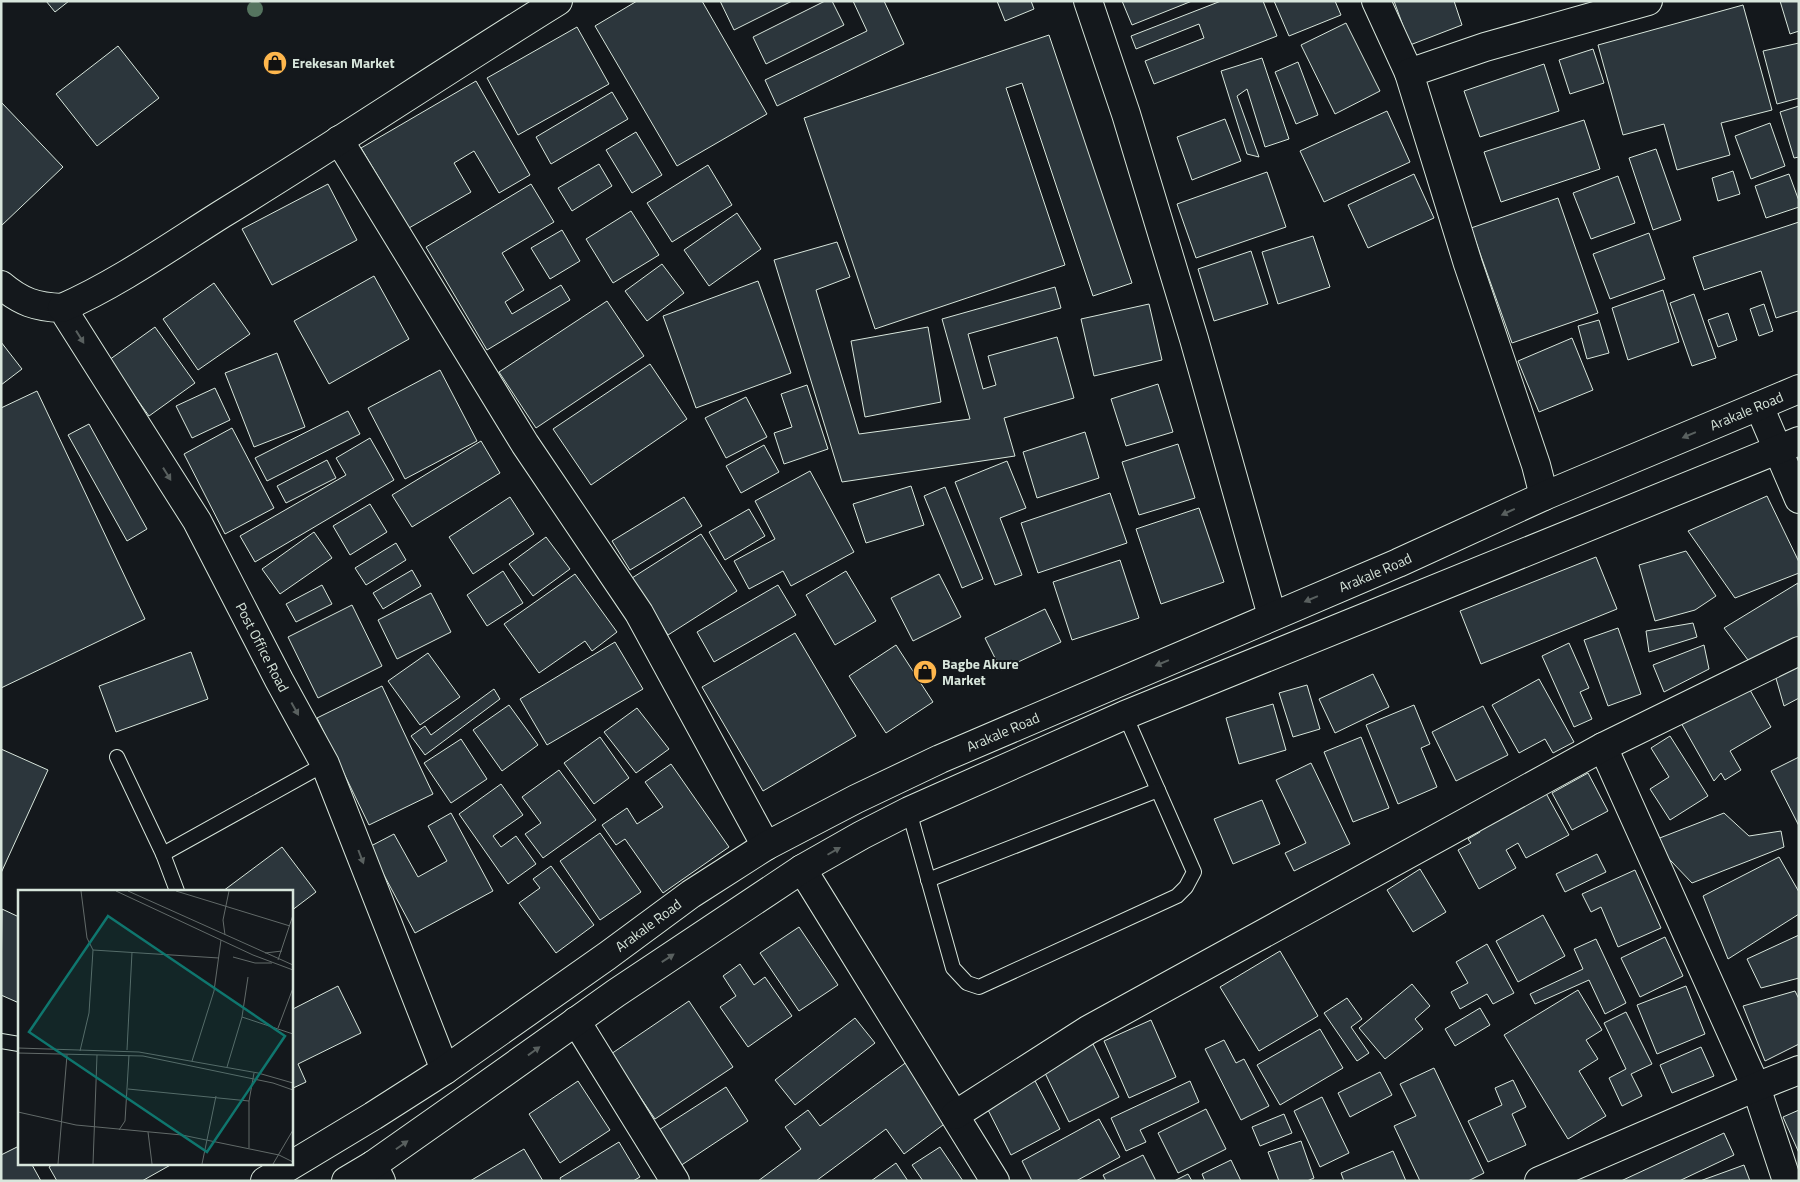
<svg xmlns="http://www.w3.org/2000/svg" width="1800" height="1182" font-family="'Titillium Web',sans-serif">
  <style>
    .building { fill: #2c363c; stroke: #d8e6dc }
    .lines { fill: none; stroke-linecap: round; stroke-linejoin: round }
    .service-casing { stroke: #d8e6dc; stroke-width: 16 }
    .minor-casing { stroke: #d8e6dc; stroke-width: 30 }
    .tertiary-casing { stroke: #d8e6dc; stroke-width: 30 }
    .secondary-casing { stroke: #d8e6dc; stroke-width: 30 }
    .service { stroke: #14181c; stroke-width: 14 }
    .minor { stroke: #14181c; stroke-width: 28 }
    .tertiary { stroke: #14181c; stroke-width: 28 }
    .secondary { stroke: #14181c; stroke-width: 28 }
    .tree { fill: #55745f }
    .oneway { fill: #59605f }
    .labels { text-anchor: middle; stroke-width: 4; stroke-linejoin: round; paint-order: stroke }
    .poi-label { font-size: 14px; font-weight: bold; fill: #d8e6dc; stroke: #14181c; text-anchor: start }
    .street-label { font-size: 14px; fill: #d8e6dc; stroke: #14181c }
    .inset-road { fill: none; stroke: #626a69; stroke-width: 1 }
    .view { fill: #0f766e; fill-opacity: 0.15; stroke: #0f766e; stroke-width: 2.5 }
    .inset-edge { fill: none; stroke: #d8e6dc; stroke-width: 2.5 }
  </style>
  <rect width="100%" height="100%" fill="#14181c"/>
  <g class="building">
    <path d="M46 1H69L55 12Z"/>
    <path d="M637 1H702L767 114 677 166 595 26Z"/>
    <path d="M720 1H792L734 30Z"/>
    <path d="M825 1H832L844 25 766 64 753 37Z"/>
    <path d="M853 1H884L904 44 777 106 765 80 867 31Z"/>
    <path d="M997 1H1031L1034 9 1005 21Z"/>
    <path d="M1122 1H1192L1132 25Z"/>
    <path d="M1221 1H1263L1277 36 1154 84 1145 61 1204 38 1199 24 1136 49 1131 36Z"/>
    <path d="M1274 1H1335L1341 15 1289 36Z"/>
    <path d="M1394 1H1454L1462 25 1410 45Z"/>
    <path d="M1780 1H1799V31L1790 34Z"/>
    <path d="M1743 5 1772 110 1721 123 1730 155 1677 170 1664 124 1623 135 1598 45Z"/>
    <path d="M1346 23 1380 91 1335 114 1301 45Z"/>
    <path d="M577 27 609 84 518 135 487 78Z"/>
    <path d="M1049 35 1132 283 1093 296 1022 83 1006 88 1065 265 875 329 804 118Z"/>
    <path d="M1799 43V98L1777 104 1763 51Z"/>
    <path d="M118 46 159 98 97 146 56 94Z"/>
    <path d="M1593 49 1604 83 1570 94 1559 60Z"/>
    <path d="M1262 58 1289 139 1265 147 1247 89 1237 96 1259 157 1247 154 1221 71Z"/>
    <path d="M1298 62 1318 115 1296 124 1275 72Z"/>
    <path d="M1544 64 1559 111 1480 137 1464 91Z"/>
    <path d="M476 81 530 175 499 193 474 151 454 163 471 192 409 228 361 148Z"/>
    <path d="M612 92 628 119 551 164 536 137Z"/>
    <path d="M1 102 63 167 1 226Z"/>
    <path d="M1799 106V157L1794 158 1780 112Z"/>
    <path d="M1387 111 1410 162 1324 202 1300 151Z"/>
    <path d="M1225 119 1241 161 1192 180 1177 137Z"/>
    <path d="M1584 120 1600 169 1501 202 1484 152Z"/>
    <path d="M1770 123 1785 166 1751 179 1735 136Z"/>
    <path d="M636 132 662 175 632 193 606 150Z"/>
    <path d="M1656 149 1681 220 1653 230 1629 158Z"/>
    <path d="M599 164 612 186 572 211 558 188Z"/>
    <path d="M708 165 732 205 672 242 647 203Z"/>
    <path d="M1733 171 1740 194 1718 201 1712 178Z"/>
    <path d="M1267 172 1286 227 1196 258 1177 204Z"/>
    <path d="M1414 174 1434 218 1368 248 1348 205Z"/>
    <path d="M1789 174 1799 201V207L1766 218 1755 186Z"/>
    <path d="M1618 176 1635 223 1591 239 1573 193Z"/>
    <path d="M328 184 357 240 272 285 242 229Z"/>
    <path d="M531 184 554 222 502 253 524 290 505 302 512 314 561 285 570 300 487 350 426 247Z"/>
    <path d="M1558 198 1598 313 1512 343 1471 228Z"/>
    <path d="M631 211 659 255 613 283 586 239Z"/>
    <path d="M737 213 761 249 709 286 684 250Z"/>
    <path d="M1799 222V313L1798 311 1776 318 1761 271 1704 290 1693 257Z"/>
    <path d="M562 230 580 261 550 279 531 248Z"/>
    <path d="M1649 233 1665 279 1610 299 1593 254Z"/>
    <path d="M1313 236 1330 287 1278 304 1262 252Z"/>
    <path d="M837 242 850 277 816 290 859 434 970 419 942 319 1055 287 1061 308 968 334 983 389 996 385 988 356 1057 337 1074 398 1004 418 1015 456 842 482 774 260Z"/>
    <path d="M1251 251 1268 304 1214 321 1198 269Z"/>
    <path d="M662 264 684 293 647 321 625 291Z"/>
    <path d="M374 276 409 339 329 384 294 321Z"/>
    <path d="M758 281 791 373 696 408 663 316Z"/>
    <path d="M214 283 250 334 198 370 163 319Z"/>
    <path d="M1663 290 1679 342 1628 360 1612 308Z"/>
    <path d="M1694 294 1716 358 1692 366 1670 303Z"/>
    <path d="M607 301 644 356 536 428 499 372Z"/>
    <path d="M1149 304 1162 360 1094 376 1081 319Z"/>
    <path d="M1764 304 1773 331 1759 336 1750 309Z"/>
    <path d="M1728 313 1737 340 1718 347 1708 320Z"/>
    <path d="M1599 320 1609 353 1587 359 1578 326Z"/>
    <path d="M155 327 195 383 149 416 109 360Z"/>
    <path d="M928 327 941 402 865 417 851 341Z"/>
    <path d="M1572 338 1593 390 1539 412 1518 361Z"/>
    <path d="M1 342 22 369 1 385Z"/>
    <path d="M277 353 305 427 254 447 225 373Z"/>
    <path d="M650 364 687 419 591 485 553 429Z"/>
    <path d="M440 370 477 441 405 479 368 408Z"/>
    <path d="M1158 384 1173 432 1126 446 1111 399Z"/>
    <path d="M807 385 828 449 784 464 774 433 792 427 781 394Z"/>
    <path d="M215 388 230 420 192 438 176 406Z"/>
    <path d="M37 391 145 619 1 688V408Z"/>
    <path d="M746 397 767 437 726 458 705 418Z"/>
    <path d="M348 411 360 434 267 481 255 458Z"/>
    <path d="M89 424 147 529 127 541 68 435Z"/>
    <path d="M232 428 274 508 225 534 184 454Z"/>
    <path d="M1085 432 1099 478 1037 498 1023 452Z"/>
    <path d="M370 438 394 480 255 562 240 536 346 475 336 458Z"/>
    <path d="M481 441 500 473 412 527 392 495Z"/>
    <path d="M1178 444 1195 498 1139 515 1122 462Z"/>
    <path d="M764 445 779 472 741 493 726 466Z"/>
    <path d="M327 460 336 478 286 503 277 486Z"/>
    <path d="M1007 461 1026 508 1000 518 1022 575 995 585 955 482Z"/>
    <path d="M810 471 854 552 791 586 783 571 749 589 734 561 775 539 755 501Z"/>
    <path d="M911 486 924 525 866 543 853 504Z"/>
    <path d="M945 487 983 579 962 588 924 496Z"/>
    <path d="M1110 493 1127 543 1038 573 1021 523Z"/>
    <path d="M1767 496 1799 562V573L1735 598 1688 531Z"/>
    <path d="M510 497 534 534 473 574 449 537Z"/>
    <path d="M684 497 702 526 630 570 612 541Z"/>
    <path d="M370 504 387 532 350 555 333 526Z"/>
    <path d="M1199 508 1224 582 1161 604 1136 529Z"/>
    <path d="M749 509 765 536 725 560 709 532Z"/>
    <path d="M314 532 332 558 280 594 262 569Z"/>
    <path d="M701 534 737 591 668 635 632 578Z"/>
    <path d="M546 537 570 569 533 596 509 564Z"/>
    <path d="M396 543 406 560 366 585 355 568Z"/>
    <path d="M1686 551 1716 596 1695 610 1655 621 1639 565Z"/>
    <path d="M1596 557 1617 609 1481 664 1460 611Z"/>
    <path d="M1120 560 1139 618 1072 640 1053 582Z"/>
    <path d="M412 570 421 586 383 609 373 593Z"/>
    <path d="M503 571 523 603 487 626 467 595Z"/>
    <path d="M846 571 876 621 835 645 806 595Z"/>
    <path d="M575 574 617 632 592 651 585 641 539 673 504 624Z"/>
    <path d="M939 574 961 617 913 641 891 598Z"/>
    <path d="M1798 583 1799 642 1754 668 1724 628Z"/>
    <path d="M322 585 332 604 296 622 286 604Z"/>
    <path d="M778 585 796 615 714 662 697 632Z"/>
    <path d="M431 593 451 632 397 659 378 620Z"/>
    <path d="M352 605 382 666 318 698 288 637Z"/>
    <path d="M1045 609 1061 642 1001 670 985 638Z"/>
    <path d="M1693 623 1697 637 1649 652 1646 631Z"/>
    <path d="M1618 628 1641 694 1608 706 1584 640Z"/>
    <path d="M795 633 856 736 763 791 702 687Z"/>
    <path d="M615 642 643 689 547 745 520 699Z"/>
    <path d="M1569 643 1589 688 1580 692 1592 719 1574 727 1542 656Z"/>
    <path d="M896 645 933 702 886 733 849 676Z"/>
    <path d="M1704 645 1709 669 1664 692 1653 665Z"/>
    <path d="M191 652 208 699 116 732 99 686Z"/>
    <path d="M428 653 460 697 420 725 388 681Z"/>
    <path d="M1799 660V698L1784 706 1775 675Z"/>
    <path d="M1373 674 1389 707 1335 733 1319 699Z"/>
    <path d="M1539 679 1574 742 1553 753 1545 739 1519 753 1492 705Z"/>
    <path d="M1746 683 1771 727 1730 751 1741 770 1725 780 1721 773 1714 781 1680 721Z"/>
    <path d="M1307 685 1320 729 1293 737 1279 693Z"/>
    <path d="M382 686 433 794 369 825 317 718Z"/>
    <path d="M494 689 500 699 425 755 411 736 425 726 431 735Z"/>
    <path d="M1273 704 1286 750 1239 764 1226 718Z"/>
    <path d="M509 705 538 745 502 771 473 730Z"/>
    <path d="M1414 705 1430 744 1421 748 1437 787 1398 804 1366 725Z"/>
    <path d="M1483 706 1508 755 1456 781 1432 732Z"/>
    <path d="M637 708 669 749 636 773 604 732Z"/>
    <path d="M1670 736 1708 796 1670 820 1650 789 1669 777 1651 748Z"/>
    <path d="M600 737 629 778 594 804 564 763Z"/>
    <path d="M1361 737 1389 808 1353 822 1324 752Z"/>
    <path d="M461 739 487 779 451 803 424 763Z"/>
    <path d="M1 749 48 770 1 873Z"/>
    <path d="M1799 757V826L1771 771Z"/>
    <path d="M1311 763 1350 844 1294 871 1285 853 1306 843 1276 780Z"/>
    <path d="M671 764 729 847 663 893 625 839 616 845 602 825 627 808 637 824 663 807 645 782Z"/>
    <path d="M559 770 596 820 543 858 525 834 541 823 522 797Z"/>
    <path d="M1588 773 1608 811 1572 830 1552 793Z"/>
    <path d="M501 784 523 815 493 836 501 847 516 836 536 864 508 884 459 814Z"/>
    <path d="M1542 786 1569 835 1526 858 1518 843 1506 850 1516 868 1479 889 1458 850 1471 843 1468 839 1480 832 1475 823Z"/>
    <path d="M1262 800 1280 844 1233 864 1214 819Z"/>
    <path d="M451 813 493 891 415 933 369 847 394 834 418 877 447 861 428 826Z"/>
    <path d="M1724 813 1749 836 1781 831 1784 847 1692 883 1652 841Z"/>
    <path d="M600 833 641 892 600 920 560 861Z"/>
    <path d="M282 847 316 892 291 911V891H223Z"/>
    <path d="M1597 854 1606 872 1565 892 1556 874Z"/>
    <path d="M1779 857 1799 892V914L1728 959 1703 896Z"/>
    <path d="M551 866 594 925 556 953 519 903 540 888 533 879Z"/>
    <path d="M1420 869 1446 912 1413 932 1387 890Z"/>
    <path d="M1635 870 1661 928 1618 947 1601 907 1591 912 1582 894Z"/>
    <path d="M2 909 19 917V1003L1 995Z"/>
    <path d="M1543 915 1565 956 1518 982 1496 941Z"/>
    <path d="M799 927 838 985 799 1011 760 953Z"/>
    <path d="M1799 935V978L1761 988 1747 959Z"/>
    <path d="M1665 937 1683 976 1640 997 1621 958Z"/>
    <path d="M1596 939 1626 1003 1605 1014 1589 980 1535 1004 1530 994 1583 969 1574 949Z"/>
    <path d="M1487 944 1514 993 1493 1004 1487 994 1460 1009 1451 992 1468 983 1456 962Z"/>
    <path d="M1280 951 1318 1016 1259 1051 1220 987Z"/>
    <path d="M740 964 754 985 765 977 792 1016 748 1047 720 1007 736 996 723 976Z"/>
    <path d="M1412 984 1430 1006 1415 1019 1423 1029 1385 1059 1359 1028Z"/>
    <path d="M338 986 361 1033 298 1064 306 1082 291 1089V1010Z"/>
    <path d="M1686 986 1705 1034 1657 1054 1637 1005Z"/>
    <path d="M1578 990 1602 1030 1586 1040 1598 1059 1579 1071 1606 1116 1568 1139 1504 1035Z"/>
    <path d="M1795 991 1799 999V1044L1765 1061 1743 1006Z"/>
    <path d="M1347 998 1362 1019 1351 1027 1369 1053 1357 1061 1324 1013Z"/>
    <path d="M689 1001 733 1067 655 1119 611 1054Z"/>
    <path d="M1480 1008 1490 1025 1455 1046 1445 1029Z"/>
    <path d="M1626 1012 1652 1064 1631 1074 1642 1096 1622 1106 1609 1078 1626 1069 1604 1023Z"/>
    <path d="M855 1018 875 1043 795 1105 775 1080Z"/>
    <path d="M1151 1020 1176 1077 1129 1098 1104 1041Z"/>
    <path d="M1320 1029 1343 1068 1280 1105 1257 1065Z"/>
    <path d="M1224 1040 1236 1063 1244 1059 1269 1106 1241 1120 1205 1049Z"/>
    <path d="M1093 1044 1119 1097 1069 1122 1043 1069Z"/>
    <path d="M1701 1047 1714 1076 1672 1093 1660 1065Z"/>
    <path d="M908 1061 951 1119 904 1154 886 1129 816 1181H758L801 1149 785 1127 808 1110 820 1126Z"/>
    <path d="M1434 1068 1484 1173 1468 1181H1420L1394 1126 1416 1116 1400 1084Z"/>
    <path d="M1380 1072 1392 1095 1350 1117 1338 1093Z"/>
    <path d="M1033 1077 1060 1129 1011 1155 984 1102Z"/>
    <path d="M1513 1080 1526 1107 1512 1114 1526 1145 1488 1162 1468 1121 1502 1105 1495 1088Z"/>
    <path d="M578 1081 610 1130 560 1163 529 1114Z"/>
    <path d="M1190 1081 1199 1102 1140 1130 1146 1142 1126 1151 1111 1118Z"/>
    <path d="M726 1087 748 1121 674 1170 651 1135Z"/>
    <path d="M1322 1097 1349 1153 1320 1167 1294 1111Z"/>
    <path d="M1206 1109 1226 1149 1178 1173 1158 1133Z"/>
    <path d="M1799 1110V1153L1783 1117Z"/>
    <path d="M1284 1114 1292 1133 1260 1146 1252 1127Z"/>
    <path d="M1099 1119 1120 1157 1076 1181H1032L1022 1161Z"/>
    <path d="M1724 1133 1734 1155 1679 1181H1621Z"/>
    <path d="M1301 1141 1314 1178 1307 1181H1279L1268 1152Z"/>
    <path d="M619 1142 640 1177 633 1181H561L560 1178Z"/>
    <path d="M19 1146V1163H31L41 1181H1V1155Z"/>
    <path d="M940 1147 963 1181H923L912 1165Z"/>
    <path d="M524 1149 543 1181H470Z"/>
    <path d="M1393 1151 1406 1181H1344L1341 1173Z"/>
    <path d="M1143 1155 1156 1181H1106L1103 1175Z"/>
    <path d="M1231 1160 1241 1181H1205L1202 1174Z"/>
    <path d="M55 1163H174L142 1181H57L49 1167Z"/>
    <path d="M896 1163 908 1181H871Z"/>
    <path d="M1744 1165 1750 1181H1700Z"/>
    <path d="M1188 1174 1192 1181H1174Z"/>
  </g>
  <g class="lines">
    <g class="service-casing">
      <g id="service">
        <path d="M117 757 163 854 177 891"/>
        <path d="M909 811 953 968 967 983 979 987 1177 896 1186 887 1194 872 1125 715"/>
        <path d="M163 854 325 764"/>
        <path d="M928 880 1158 790"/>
        <path d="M1 1041 19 1044"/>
      </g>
    </g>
    <g class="minor-casing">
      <g id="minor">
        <path d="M1088 1 1126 114 1194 339 1272 616"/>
        <path d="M1376 1 1409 73"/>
        <path d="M339 140 525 444 639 613 766 846"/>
        <path id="s1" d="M1 285C21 302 36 307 62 308L197 521 279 680 325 764 445 1070"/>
        <path d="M62 308C117 284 171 246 222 214 335 145 445 71 558 1"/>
        <path d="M1759 406 1799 499"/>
        <path d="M1603 747 1756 1087 1787 1181"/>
        <path d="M802 869 995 1181"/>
        <path d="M576 1021 675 1181"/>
        <path d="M955 1115 1088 1030 1603 747 1799 651"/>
        <path d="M1539 1181 1756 1087 1799 1070"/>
      </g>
    </g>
    <g class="tertiary-casing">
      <g id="tertiary">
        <path d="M1544 496 1536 465 1468 264 1409 73 1485 47 1648 1"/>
        <path d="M373 1165 381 1181"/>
      </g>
    </g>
    <g class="secondary-casing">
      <g id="secondary">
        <path id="s2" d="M265 1181 373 1116 445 1070 607 956 691 894 766 846 856 799 940 759 1398 563 1544 496 1799 389"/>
        <path d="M346 1181 373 1165 464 1101 616 993 802 869 862 835 909 811 1125 715 1799 441"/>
      </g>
    </g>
    <use href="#service" class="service"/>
    <use href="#minor" class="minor"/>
    <use href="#tertiary" class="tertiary"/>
    <use href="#secondary" class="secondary"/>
  </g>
  <circle class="tree" cx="255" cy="9" r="8"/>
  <defs><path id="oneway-solid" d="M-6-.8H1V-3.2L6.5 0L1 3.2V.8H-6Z" transform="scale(1.25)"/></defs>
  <g class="oneway">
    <use href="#oneway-solid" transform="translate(80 337) rotate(58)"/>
    <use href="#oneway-solid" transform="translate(1689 435) rotate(157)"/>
    <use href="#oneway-solid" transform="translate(167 474) rotate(58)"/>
    <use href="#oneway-solid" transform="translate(1508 512) rotate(155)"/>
    <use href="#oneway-solid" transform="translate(1311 599) rotate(157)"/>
    <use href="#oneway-solid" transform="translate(1162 663) rotate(157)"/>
    <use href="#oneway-solid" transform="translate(295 709) rotate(61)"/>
    <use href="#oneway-solid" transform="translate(834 851) rotate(-30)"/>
    <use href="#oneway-solid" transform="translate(361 857) rotate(69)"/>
    <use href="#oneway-solid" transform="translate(668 958) rotate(-33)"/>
    <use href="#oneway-solid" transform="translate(534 1051) rotate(-36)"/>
    <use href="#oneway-solid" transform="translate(402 1145) rotate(-35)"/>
  </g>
  <defs>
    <g id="shop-disc" transform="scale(1.25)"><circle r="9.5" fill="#ffb74d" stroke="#14181c"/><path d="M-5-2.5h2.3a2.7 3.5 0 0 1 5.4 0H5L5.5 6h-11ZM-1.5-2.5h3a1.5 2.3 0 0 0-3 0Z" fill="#111"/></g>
  </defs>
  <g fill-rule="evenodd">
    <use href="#shop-disc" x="275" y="63"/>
    <use href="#shop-disc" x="925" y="672"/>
  </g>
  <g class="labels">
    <g class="poi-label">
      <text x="292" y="68">Erekesan Market</text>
      <text x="942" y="669">Bagbe Akure<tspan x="942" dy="16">Market</tspan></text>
    </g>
    <g class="street-label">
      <text dy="5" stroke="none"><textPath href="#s2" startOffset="1676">Arakale Road</textPath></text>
      <text dy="5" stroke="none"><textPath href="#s2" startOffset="1271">Arakale Road</textPath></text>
      <text dy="5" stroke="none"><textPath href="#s1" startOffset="461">Post Office Road</textPath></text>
      <text dy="5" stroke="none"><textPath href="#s2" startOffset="866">Arakale Road</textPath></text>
      <text dy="5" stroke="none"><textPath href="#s2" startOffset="461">Arakale Road</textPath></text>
    </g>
  </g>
  <g transform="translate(18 890)">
    <rect width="275" height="275" fill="#14181c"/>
    <path class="inset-road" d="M98 1 235 65 275 80M110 1 275 75M158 1 272 36M207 45 205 30 211 1M75 60 201 68M247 63 264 61M215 67 237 73H254M260 70 275 25M224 127 275 144M260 138 275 98M0 158 121 162 240 183 275 193M109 160 114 62M62 161 71 123 75 60 69 48 63 1M0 163 125 166 255 193 275 200M174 171 196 101 203 50M209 177 224 127 230 87M110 199 231 211M0 222 58 235 164 245 261 265 275 272M101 240 107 231 111 165M130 242 134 274M231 258V211L236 183M40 274 49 165M75 274 79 165M184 274 198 206M255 274 275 240"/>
    <path class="view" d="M90 26 267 146 189 262 11 142Z"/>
    <rect width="275" height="275" class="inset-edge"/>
  </g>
  <rect width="1800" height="1182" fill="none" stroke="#d8e6dc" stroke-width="5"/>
</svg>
